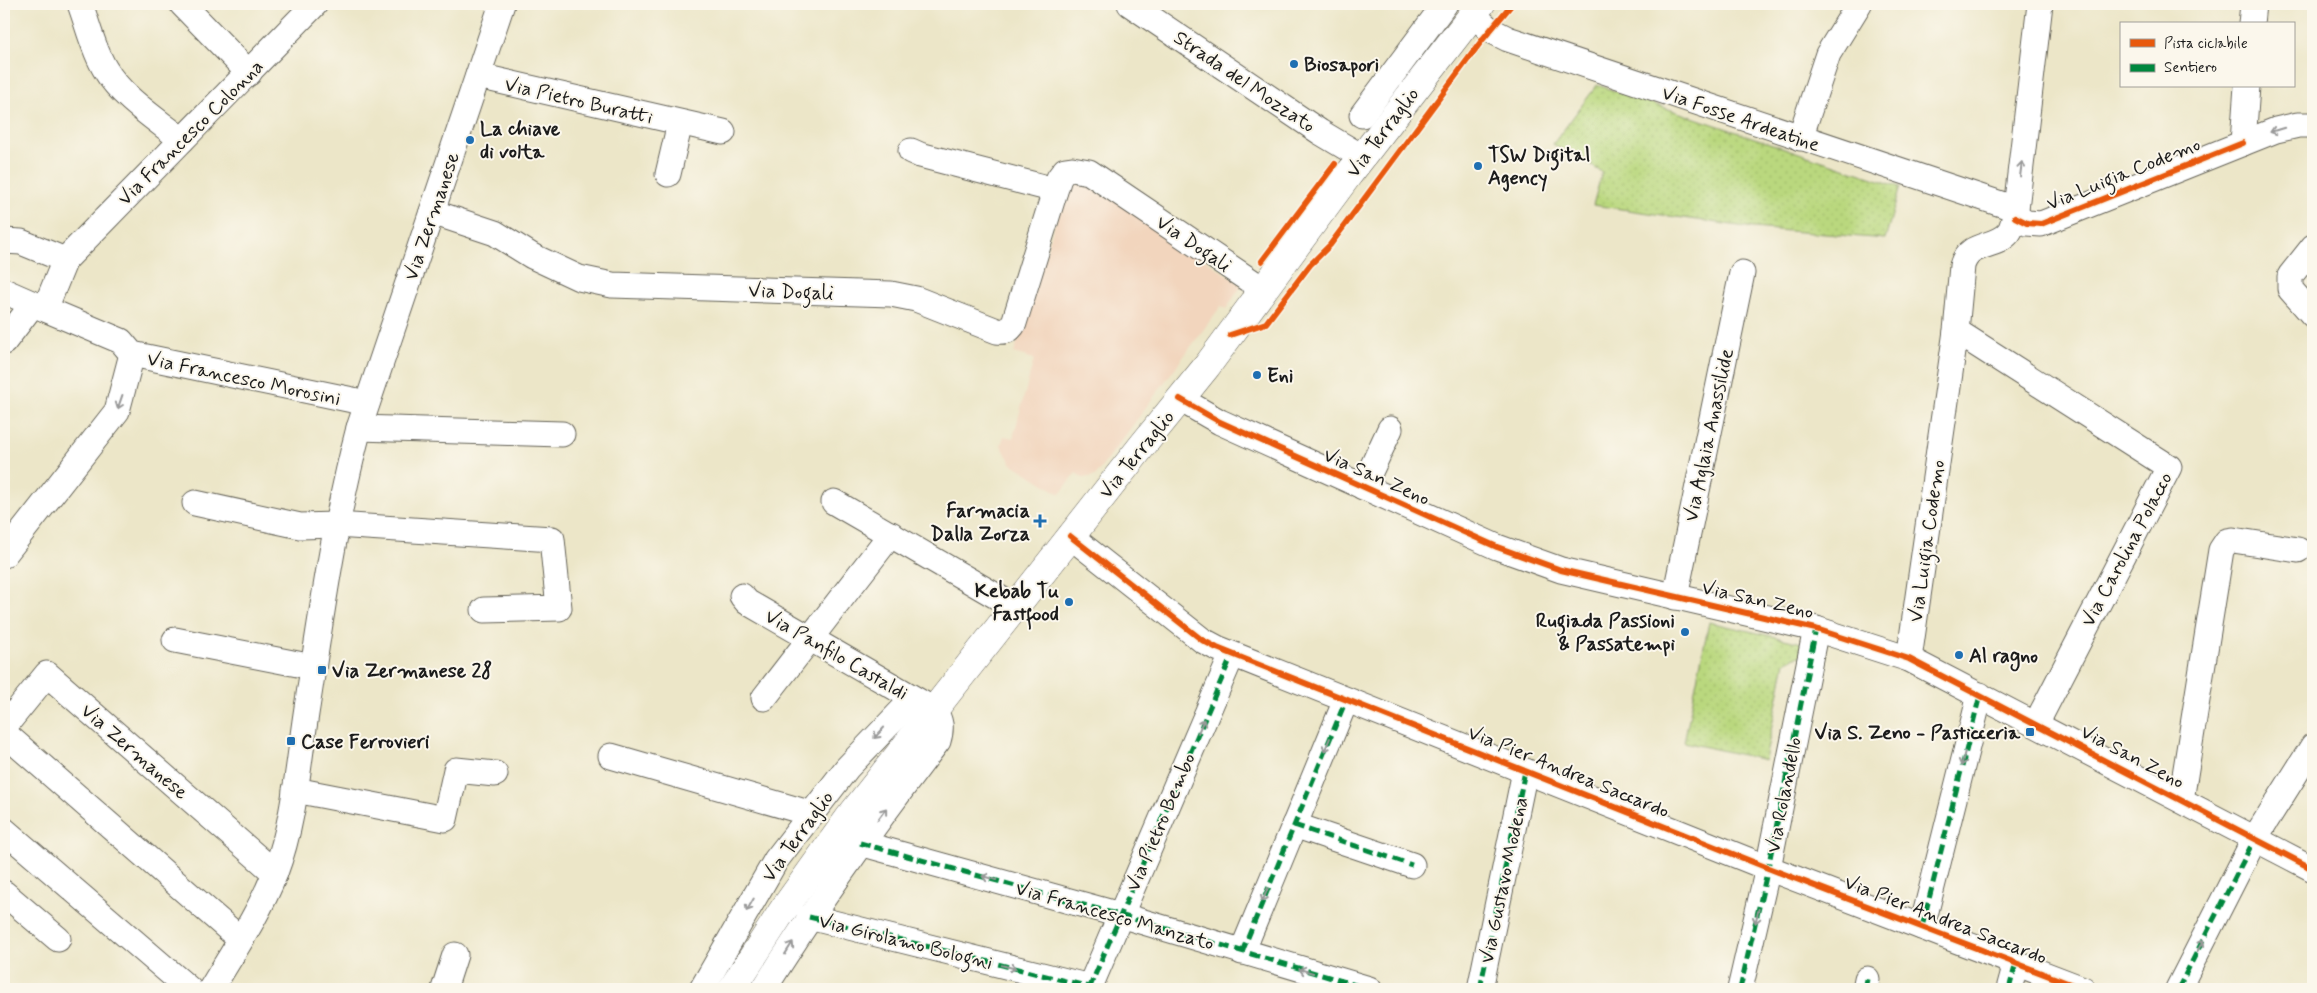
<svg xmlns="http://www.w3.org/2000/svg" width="2317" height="993" font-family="Mynerve,sans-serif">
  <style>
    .built { fill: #f2d5bd }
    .park { fill: url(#park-dots); stroke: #6b7a4d }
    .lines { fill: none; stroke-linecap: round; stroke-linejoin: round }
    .minor-casing { stroke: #656358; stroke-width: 27 }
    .major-casing { stroke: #656358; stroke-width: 29 }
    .minor { stroke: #fff; stroke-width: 25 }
    .major { stroke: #fff; stroke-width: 28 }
    .quiet { stroke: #00873e; stroke-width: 5; stroke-dasharray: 10 5; stroke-linecap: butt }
    .cycleway-casing { stroke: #fbf7ec; stroke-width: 9 }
    .cycleway { stroke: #e8590c; stroke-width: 6 }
    .oneway { stroke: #999 }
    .poi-dot { fill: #1f6fb2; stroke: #fbf7ec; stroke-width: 2 }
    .labels { text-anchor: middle; stroke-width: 4; stroke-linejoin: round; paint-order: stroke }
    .poi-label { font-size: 20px; font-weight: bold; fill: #1c1c1c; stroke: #fbf7ec; text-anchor: start }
    .street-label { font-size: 20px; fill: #1c1c1c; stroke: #fbf7ec }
  </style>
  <defs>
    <pattern id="park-dots" width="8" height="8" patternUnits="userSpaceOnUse" patternTransform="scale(1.25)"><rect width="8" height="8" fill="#bad87e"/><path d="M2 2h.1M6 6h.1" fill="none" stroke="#9fb96c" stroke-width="1.8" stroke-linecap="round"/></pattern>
  </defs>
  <rect width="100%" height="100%" fill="#fbf7ec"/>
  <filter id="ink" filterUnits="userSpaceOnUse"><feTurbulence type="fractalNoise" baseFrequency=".02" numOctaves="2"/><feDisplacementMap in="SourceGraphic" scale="10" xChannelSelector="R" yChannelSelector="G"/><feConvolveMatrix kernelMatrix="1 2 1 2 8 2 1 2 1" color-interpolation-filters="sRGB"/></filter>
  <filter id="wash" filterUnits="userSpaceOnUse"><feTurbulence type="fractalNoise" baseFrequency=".0096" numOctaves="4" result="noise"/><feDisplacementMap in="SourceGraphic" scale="20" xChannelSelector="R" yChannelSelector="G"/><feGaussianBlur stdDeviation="1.12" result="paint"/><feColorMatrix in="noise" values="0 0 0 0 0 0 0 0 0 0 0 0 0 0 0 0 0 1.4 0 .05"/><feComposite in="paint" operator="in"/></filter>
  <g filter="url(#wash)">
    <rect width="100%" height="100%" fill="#ece6c8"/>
    <path class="built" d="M1069 179H1086L1242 285 1226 309 1221 306 1095 476 1083 478 1076 473 1060 494 1011 463 1001 445 1004 436 1013 438 1034 359 1014 353Z"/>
    <g class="park">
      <path d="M1597 85 1900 187 1885 239 1753 228 1593 205 1602 172 1553 144Z"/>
      <path d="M1709 622 1802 643 1803 656 1795 657 1785 662 1765 760 1684 742Z"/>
    </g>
  </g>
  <g filter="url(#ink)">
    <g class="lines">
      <g class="minor-casing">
        <g id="minor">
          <path d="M80 4C88 25 93 49 105 69 122 98 156 119 182 140"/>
          <path d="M182 4 249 73"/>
          <path d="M1130 4 1320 132 1362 157"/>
          <path d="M1473 14 1490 30 1508 39 2016 209"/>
          <path d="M2251 24 2253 4"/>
          <path d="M478 76 723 132"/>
          <path d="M1362 115 1445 4"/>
          <path d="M1800 138 1828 54 1859 4"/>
          <path d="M2243 143 2247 86"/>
          <path d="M911 151 920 155 1055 190"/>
          <path d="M668 174 680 123"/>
          <path d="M432 212 495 233 532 256 579 278 612 285 891 294 916 299 997 331C1005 332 1010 331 1014 323L1059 178 1065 170 1072 169 1089 172 1264 290"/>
          <path d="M2015 217 2027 223 2041 224 2276 130 2298 125H2313"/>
          <path d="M4 241 21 242 65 260 45 309 4 291"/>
          <path d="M2313 247 2290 276V289L2313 315"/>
          <path d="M65 260 315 4"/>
          <path d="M45 309 121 341 132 354 367 403"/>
          <path d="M1956 331 2169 467 2036 724"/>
          <path d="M4 342 33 304"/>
          <path d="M1180 399 1220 422 1497 547 1561 570 1816 629 1909 659 2313 869"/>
          <path d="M359 428 562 434"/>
          <path d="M1363 487 1390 429"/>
          <path d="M834 502 1015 607"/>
          <path d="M195 503 300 526 336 525 552 539 559 608 484 610"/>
          <path d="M1070 536 1202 640 1217 648 1768 868 2083 989"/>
          <path d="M4 555 117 411 132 354"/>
          <path d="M742 596 747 602 934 710C941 721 942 728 938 741 876 822 818 902 764 989"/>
          <path d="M1675 597 1742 273"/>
          <path d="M175 640 313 667"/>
          <path d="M1909 659 1956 331 1962 266C1969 240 1995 250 2009 232 2012 228 2013 222 2015 217L2040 4"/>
          <path d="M764 698 891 534"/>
          <path d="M4 727 47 674 275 873"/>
          <path d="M4 733 240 939"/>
          <path d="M611 756 812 814"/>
          <path d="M295 790 445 819 456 770 495 774"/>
          <path d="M2181 800 2221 550 2227 541 2233 540 2298 550"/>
          <path d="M1294 825 1412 865"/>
          <path d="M4 830 189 989"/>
          <path d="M860 843 1120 915 1369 989"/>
          <path d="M4 893 58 939"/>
          <path d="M809 917 1090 987"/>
          <path d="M1922 927 1980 695"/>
          <path d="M1242 952 1346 700"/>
          <path d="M211 989C233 952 259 914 275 873 294 823 298 767 306 714 321 618 334 522 359 428L502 4"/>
          <path d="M444 989 455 955"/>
          <path d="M702 989 776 860 847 768 913 699"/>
          <path d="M1089 989 1232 655"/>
          <path d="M1480 989 1525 771"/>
          <path d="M1740 989 1768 868 1816 629"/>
          <path d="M1865 989 1867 979"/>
          <path d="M2009 989 2016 963"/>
          <path d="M2178 989 2255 838 2313 746"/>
        </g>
      </g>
      <g class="major-casing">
        <path id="major" d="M732 989 781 913 849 818 1142 446 1207 366 1349 174 1481 4"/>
      </g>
      <use href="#minor" class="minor"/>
      <use href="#major" class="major"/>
      <g class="quiet">
        <path d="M1294 825 1412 865"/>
        <path d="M860 843 1120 915 1369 989"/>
        <path d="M809 917 1090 987"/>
        <path d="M1922 927 1980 695"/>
        <path d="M1242 952 1346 700"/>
        <path d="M1089 989 1232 655"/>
        <path d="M1480 989 1525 771"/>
        <path d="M1740 989 1768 868 1816 629"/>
        <path d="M1865 989 1867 979"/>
        <path d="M2009 989 2016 963"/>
        <path d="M2178 989 2255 838"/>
      </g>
      <g class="cycleway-casing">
        <g id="cycleway">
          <path d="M2015 217 2027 223 2041 224 2243 143"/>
          <path d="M1262 261 1335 164"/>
          <path d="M1230 335 1266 323 1310 265 1330 245 1483 39 1512 4"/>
          <path d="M1180 399 1220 422 1497 547 1561 570 1816 629 1909 659 2313 869"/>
          <path d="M1070 536 1202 640 1217 648 1768 868 2083 989"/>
        </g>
      </g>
      <use href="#cycleway" class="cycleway"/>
    </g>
    <defs><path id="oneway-shaft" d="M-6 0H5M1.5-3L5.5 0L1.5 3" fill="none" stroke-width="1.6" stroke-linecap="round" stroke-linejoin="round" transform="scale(1.25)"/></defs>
    <g class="oneway">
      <use href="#oneway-shaft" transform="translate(2277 130) rotate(163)"/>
      <use href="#oneway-shaft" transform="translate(2021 169) rotate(-83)"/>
      <use href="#oneway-shaft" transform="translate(120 402) rotate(109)"/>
      <use href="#oneway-shaft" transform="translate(1201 726) rotate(-67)"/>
      <use href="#oneway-shaft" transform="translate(879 733) rotate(133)"/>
      <use href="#oneway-shaft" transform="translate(1327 745) rotate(113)"/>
      <use href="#oneway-shaft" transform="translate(1963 759) rotate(104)"/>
      <use href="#oneway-shaft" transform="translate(882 814) rotate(-53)"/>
      <use href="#oneway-shaft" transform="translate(989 878) rotate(-164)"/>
      <use href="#oneway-shaft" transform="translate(1265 895) rotate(112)"/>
      <use href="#oneway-shaft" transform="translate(750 905) rotate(120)"/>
      <use href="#oneway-shaft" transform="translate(1757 916) rotate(103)"/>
      <use href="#oneway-shaft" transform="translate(2200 946) rotate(-63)"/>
      <use href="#oneway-shaft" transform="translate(789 948) rotate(-58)"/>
      <use href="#oneway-shaft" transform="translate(1009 967) rotate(14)"/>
      <use href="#oneway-shaft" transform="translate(1306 971) rotate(-164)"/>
    </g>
  </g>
  <g class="poi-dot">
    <circle cx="1294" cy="64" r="5"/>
    <circle cx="470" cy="140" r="5"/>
    <circle cx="1478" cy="166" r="5"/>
    <circle cx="1257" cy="375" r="5"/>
    <path d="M1037.5 513.5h5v5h5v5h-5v5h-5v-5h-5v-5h5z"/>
    <circle cx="1069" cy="602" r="5"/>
    <circle cx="1685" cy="632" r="5"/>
    <circle cx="1959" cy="655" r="5"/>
    <rect x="317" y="665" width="10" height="10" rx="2.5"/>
    <rect x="2025" y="727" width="10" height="10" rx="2.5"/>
    <rect x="286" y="736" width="10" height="10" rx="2.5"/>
  </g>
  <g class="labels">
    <g class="poi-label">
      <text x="1304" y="71">Biosapori</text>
      <text x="480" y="135">La chiave<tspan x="480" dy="23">di volta</tspan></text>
      <text x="1488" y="161">TSW Digital<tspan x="1488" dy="23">Agency</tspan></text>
      <text x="1267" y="382">Eni</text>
      <text x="1030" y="517" text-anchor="end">Farmacia<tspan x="1030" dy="23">Dalla Zorza</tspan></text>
      <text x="1059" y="597" text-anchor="end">Kebab Tu<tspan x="1059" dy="23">Fastfood</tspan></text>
      <text x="1675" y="627" text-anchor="end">Rugiada Passioni<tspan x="1675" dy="23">&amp; Passatempi</tspan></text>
      <text x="1969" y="662">Al ragno</text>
      <text x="332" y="677">Via Zermanese 28</text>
      <text x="2020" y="739" text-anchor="end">Via S. Zeno - Pasticceria</text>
      <text x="301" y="748">Case Ferrovieri</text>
    </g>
    <g class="street-label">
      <text transform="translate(1245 81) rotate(34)" y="7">Strada del Mozzato</text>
      <text transform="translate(579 100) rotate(13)" y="7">Via Pietro Buratti</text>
      <text transform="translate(1741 118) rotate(19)" y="7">Via Fosse Ardeatine</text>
      <text transform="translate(190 132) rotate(-45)" y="7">Via Francesco Colonna</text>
      <text transform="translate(1382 132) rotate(-53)" y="7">Via Terraglio</text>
      <text transform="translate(2123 173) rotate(-22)" y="7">Via Luigia Codemo</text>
      <text transform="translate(431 216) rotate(-71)" y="7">Via Zermanese</text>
      <text transform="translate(1194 243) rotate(34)" y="7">Via Dogali</text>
      <text transform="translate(791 291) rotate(2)" y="7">Via Dogali</text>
      <text transform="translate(244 378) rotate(12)" y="7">Via Francesco Morosini</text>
      <text transform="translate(1708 435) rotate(-78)" y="7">Via Aglaia Anassilide</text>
      <text transform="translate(1136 454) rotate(-51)" y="7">Via Terraglio</text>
      <text transform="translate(1377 476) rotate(24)" y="7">Via San Zeno</text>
      <text transform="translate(1926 541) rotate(-82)" y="7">Via Luigia Codemo</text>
      <text transform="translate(2126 549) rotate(-62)" y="7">Via Carolina Polacco</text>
      <text transform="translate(1758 599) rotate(13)" y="7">Via San Zeno</text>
      <text transform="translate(837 654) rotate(30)" y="7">Via Panfilo Castaldi</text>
      <text transform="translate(135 751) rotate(41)" y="7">Via Zermanese</text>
      <text transform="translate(2133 756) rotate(28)" y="7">Via San Zeno</text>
      <text transform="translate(1569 771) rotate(22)" y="7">Via Pier Andrea Saccardo</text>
      <text transform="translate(1783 795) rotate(-79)" y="7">Via Rolandello</text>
      <text transform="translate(1160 822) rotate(-67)" y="7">Via Pietro Bembo</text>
      <text transform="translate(797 836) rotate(-54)" y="7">Via Terraglio</text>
      <text transform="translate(1503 880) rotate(-78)" y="7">Via Gustavo Modena</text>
      <text transform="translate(1115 915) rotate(16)" y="7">Via Francesco Manzato</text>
      <text transform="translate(1946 919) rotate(21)" y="7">Via Pier Andrea Saccardo</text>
      <text transform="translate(906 941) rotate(14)" y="7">Via Girolamo Bologni</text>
    </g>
  </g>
  <rect width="2317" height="993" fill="none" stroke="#fbf7ec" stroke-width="20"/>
  <rect x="2120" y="22" width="175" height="65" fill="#fbf7ec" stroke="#a29f99"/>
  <rect x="2130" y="39" width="25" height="8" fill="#e8590c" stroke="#a29f99"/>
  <text x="2164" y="48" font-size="15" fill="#1c1c1c">Pista ciclabile</text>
  <rect x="2130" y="64" width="25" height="8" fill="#00873e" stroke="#a29f99"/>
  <text x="2164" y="72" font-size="15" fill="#1c1c1c">Sentiero</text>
</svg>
